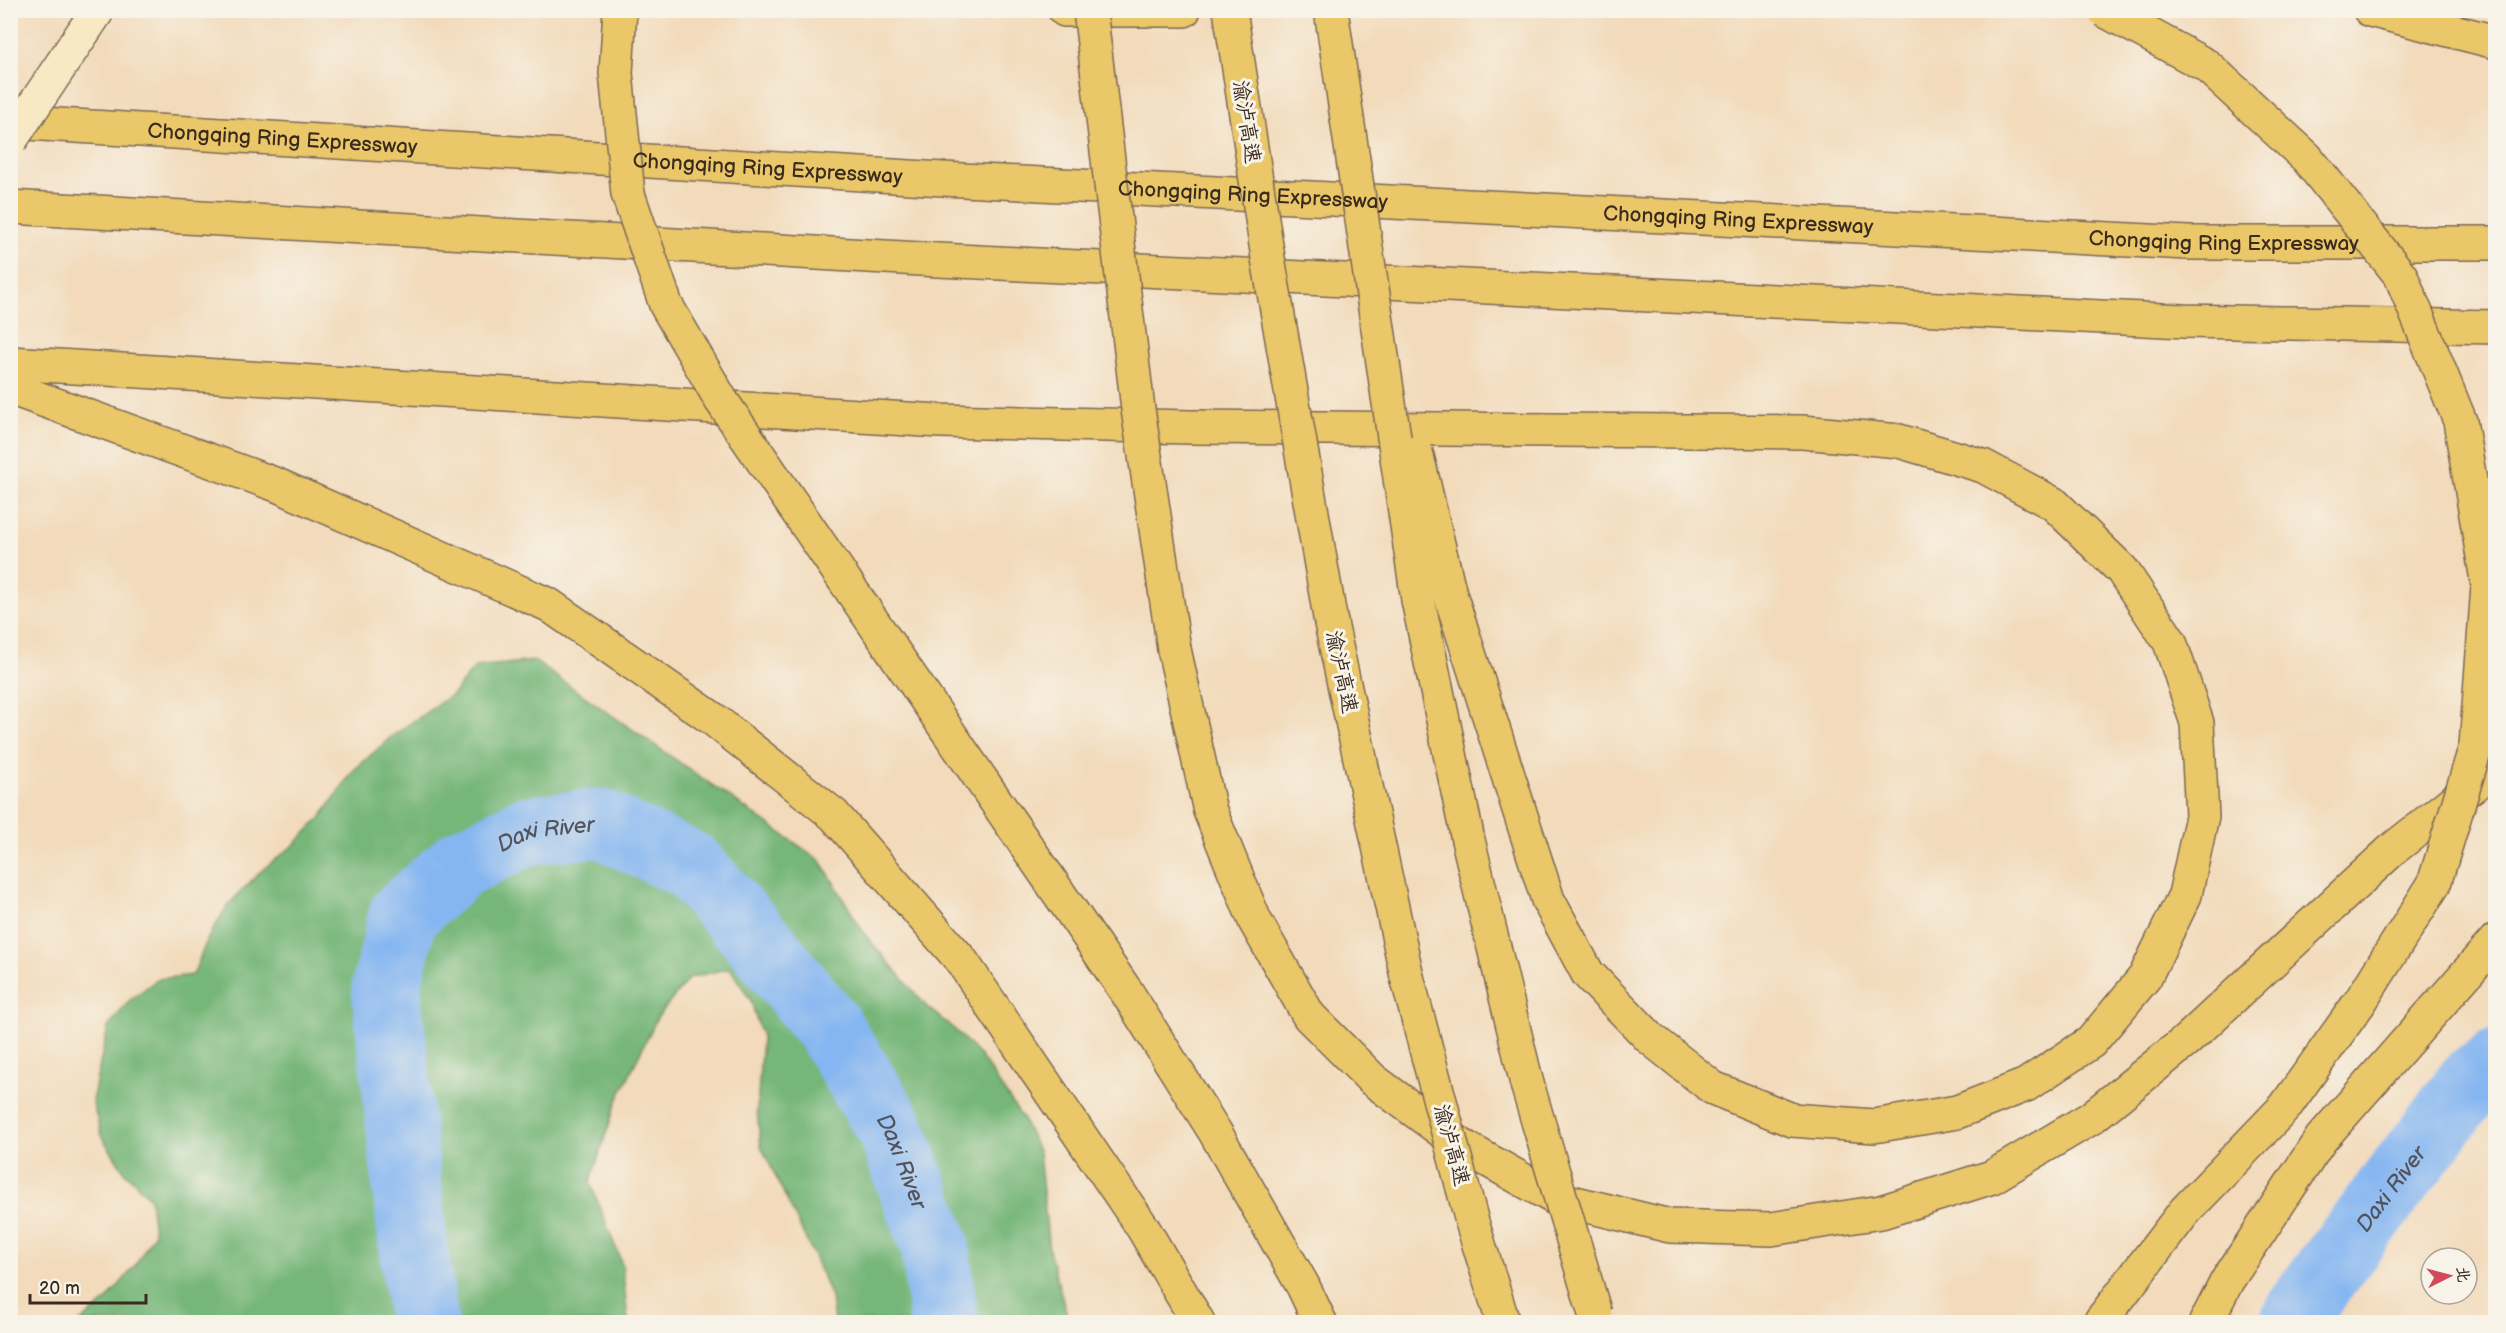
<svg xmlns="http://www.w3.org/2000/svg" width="2506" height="1333" font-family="'Balsamiq Sans','LXGW WenKai TC',sans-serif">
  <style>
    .forest { fill: #76b678; stroke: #58704b; stroke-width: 1.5 }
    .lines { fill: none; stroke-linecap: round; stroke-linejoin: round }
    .river { stroke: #85b6f1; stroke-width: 69 }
    .highway-casing { stroke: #7b6855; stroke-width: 36 }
    .highway { stroke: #eac769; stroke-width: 33 }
    .secondary-bridge-casing { stroke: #7b6855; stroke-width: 36; stroke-linecap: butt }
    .highway-bridge-casing { stroke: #7b6855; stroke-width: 36; stroke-linecap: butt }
    .secondary-bridge { stroke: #f7e9c3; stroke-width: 33 }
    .highway-bridge { stroke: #eac769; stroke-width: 33 }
    .labels { text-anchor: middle; stroke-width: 6; stroke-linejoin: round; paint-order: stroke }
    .street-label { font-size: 21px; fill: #3b2a1e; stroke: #f7f3e8 }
    .water-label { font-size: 22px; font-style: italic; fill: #51545d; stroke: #f7f3e8 }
  </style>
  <rect width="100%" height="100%" fill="#f7f3e8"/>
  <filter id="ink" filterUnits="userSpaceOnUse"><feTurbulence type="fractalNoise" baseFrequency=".0167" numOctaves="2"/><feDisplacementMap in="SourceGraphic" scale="12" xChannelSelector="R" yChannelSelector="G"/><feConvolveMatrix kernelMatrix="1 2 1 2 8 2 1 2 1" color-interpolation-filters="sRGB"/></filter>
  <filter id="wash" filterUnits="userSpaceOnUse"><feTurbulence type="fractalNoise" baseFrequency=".008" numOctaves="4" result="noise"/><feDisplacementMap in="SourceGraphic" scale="24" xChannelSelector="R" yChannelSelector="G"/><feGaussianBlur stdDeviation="1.35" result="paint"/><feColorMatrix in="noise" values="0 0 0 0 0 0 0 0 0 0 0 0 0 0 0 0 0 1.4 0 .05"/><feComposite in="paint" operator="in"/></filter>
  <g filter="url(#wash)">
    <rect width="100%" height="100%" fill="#f2daba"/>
    <path class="forest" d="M534 661 821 861 865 935 927 1007 954 1029 981 1057 1023 1119 1039 1153 1049 1250 1069 1322H834L831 1297 814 1256 761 1146 757 1111 762 1037 751 1001 730 968 689 978 657 1018 617 1101 590 1182 622 1264 628 1322H80L107 1300 134 1267 154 1234 150 1198 124 1171 102 1137 92 1101 108 1027 130 1000 158 979 193 975 208 938 228 905 261 871 295 844 321 817 353 771 392 736 454 693 475 667Z"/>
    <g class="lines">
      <g class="river">
        <path id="s1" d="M424 1322 414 1253 386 988 403 915 460 864 529 830 600 823 691 866 765 948 829 1028 890 1127 935 1245 944 1322"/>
        <path id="s2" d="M2294 1322 2300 1308 2471 1082 2496 1063"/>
      </g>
    </g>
  </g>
  <g filter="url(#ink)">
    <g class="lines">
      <g class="highway-casing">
        <g id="highway">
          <path d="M1065 10H1184"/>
          <path d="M2370 10 2496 42"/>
          <path id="s3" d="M10 122 943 179 2188 243H2496"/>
          <path d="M10 207 938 260 1795 302 2184 321 2496 327"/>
          <path d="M10 363 940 421 1190 427 1803 432 1899 441 1983 466 2054 504 2122 570 2170 642 2197 723 2202 816 2185 895 2145 977 2091 1042 2026 1085 1957 1112 1874 1126 1792 1120 1713 1088 1650 1038 1588 974 1548 900 1450 594"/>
          <path d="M10 388 277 485 549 605 713 719 834 815 961 960 1143 1228 1198 1322"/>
          <path d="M1418 600 1468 840 1527 1084"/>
          <path d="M1331 623 1407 977"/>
          <path d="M1174 649 1210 811 1255 921 1309 1016 1373 1080 1461 1145 1555 1198 1670 1226 1771 1229 1881 1212 1992 1177 2091 1118 2186 1041 2393 849 2496 767"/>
          <path d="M1128 994 1215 1132 1303 1286 1320 1322"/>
          <path d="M1472 1222 1503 1322"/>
          <path d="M2100 1322 2185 1211"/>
          <path d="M2206 1322 2227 1281 2321 1139 2496 940"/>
        </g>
      </g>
      <use href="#highway" class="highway"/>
      <g class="secondary-bridge-casing">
        <path id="secondary-bridge" d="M10 141 98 10"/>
      </g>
      <g class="highway-bridge-casing">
        <g id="highway-bridge">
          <path d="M620 10 616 73 628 194 666 305 721 400 1128 994"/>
          <path d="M1090 10 1138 409 1174 649"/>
          <path d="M1230 10 1268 258 1331 623"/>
          <path d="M1331 10 1418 600"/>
          <path d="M2104 10 2207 66 2307 158 2401 276 2460 421 2488 586 2476 746 2434 884 2360 1002 2285 1107 2185 1211"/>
          <path d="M1416 452 1450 594"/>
          <path d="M1407 977 1472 1222"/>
          <path d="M1527 1084 1595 1314"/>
        </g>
      </g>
      <use href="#secondary-bridge" class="secondary-bridge"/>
      <use href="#highway-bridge" class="highway-bridge"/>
    </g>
  </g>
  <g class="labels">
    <g class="street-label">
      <text transform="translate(1247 122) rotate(81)" y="7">渝泸高速</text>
      <text dy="7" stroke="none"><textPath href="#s3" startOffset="273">Chongqing Ring Expressway</textPath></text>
      <text dy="7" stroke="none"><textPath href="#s3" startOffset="759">Chongqing Ring Expressway</textPath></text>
      <text dy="7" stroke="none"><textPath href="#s3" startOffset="1245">Chongqing Ring Expressway</textPath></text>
      <text dy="7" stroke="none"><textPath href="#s3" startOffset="1731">Chongqing Ring Expressway</textPath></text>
      <text dy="7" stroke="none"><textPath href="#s3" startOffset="2217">Chongqing Ring Expressway</textPath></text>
      <text transform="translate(1342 672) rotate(78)" y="7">渝泸高速</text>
      <text transform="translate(1452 1145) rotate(75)" y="7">渝泸高速</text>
    </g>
    <g class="water-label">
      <text dy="8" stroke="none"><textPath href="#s1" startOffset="580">Daxi River</textPath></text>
      <text dy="8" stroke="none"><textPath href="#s1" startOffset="1102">Daxi River</textPath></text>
      <text dy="8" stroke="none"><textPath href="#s2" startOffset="165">Daxi River</textPath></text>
    </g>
  </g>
  <rect width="2506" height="1333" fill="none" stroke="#f7f3e8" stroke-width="36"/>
  <g transform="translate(2449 1276) rotate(84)"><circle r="28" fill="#f7f3e8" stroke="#aca397" stroke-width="1.5"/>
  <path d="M0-4.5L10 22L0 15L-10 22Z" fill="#d1495b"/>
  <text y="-9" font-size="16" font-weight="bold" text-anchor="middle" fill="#3b2a1e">北</text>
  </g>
  <path d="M30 1294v9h116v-9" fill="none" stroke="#3b2a1e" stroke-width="3"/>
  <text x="39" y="1294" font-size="18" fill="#3b2a1e" stroke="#f7f3e8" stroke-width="4.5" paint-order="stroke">20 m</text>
</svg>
